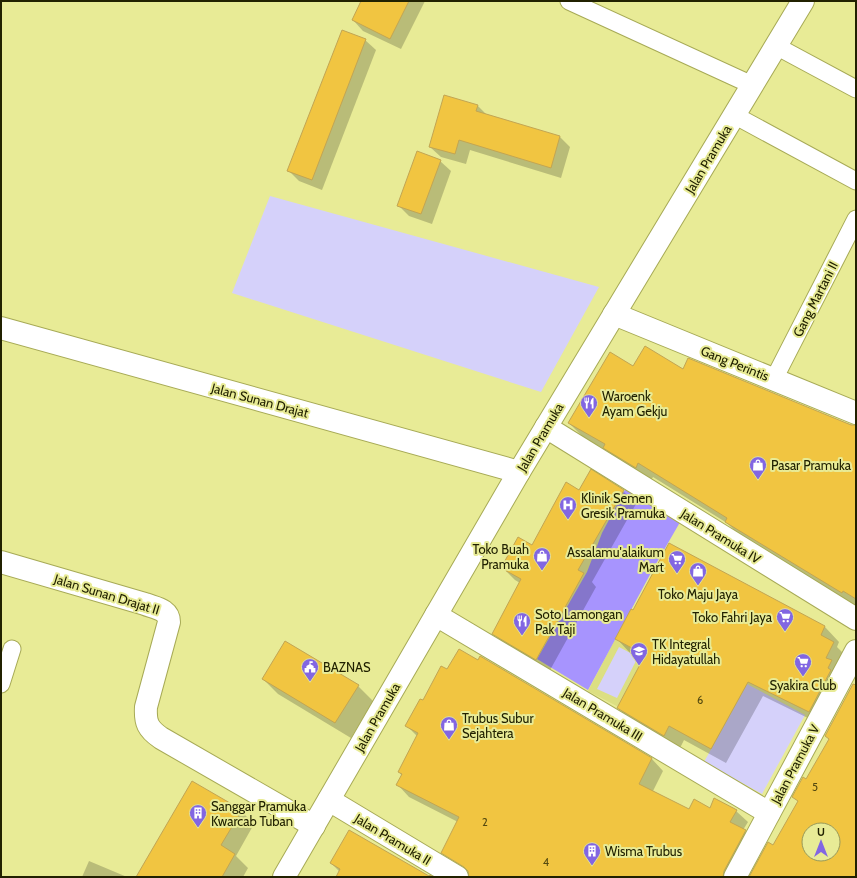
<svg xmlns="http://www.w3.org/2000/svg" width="857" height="878" font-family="Cabin,sans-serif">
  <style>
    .built { fill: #dcdf82 }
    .green { fill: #d5d1fa }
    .forest { fill: #a794fe }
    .shadow { fill: #0003 }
    .building { fill: #f1c541; stroke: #c2a553; fill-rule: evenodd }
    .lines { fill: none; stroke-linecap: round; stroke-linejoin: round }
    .lane-casing { stroke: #a7aa56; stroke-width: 19 }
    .street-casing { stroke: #a7aa56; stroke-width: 24 }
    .secondary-casing { stroke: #a7aa56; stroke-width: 24 }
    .lane { stroke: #fff; stroke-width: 17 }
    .street { stroke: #fff; stroke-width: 22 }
    .secondary { stroke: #fff; stroke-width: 22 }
    .labels { text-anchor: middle; stroke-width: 4; stroke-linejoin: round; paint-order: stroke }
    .number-label { font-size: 11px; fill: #554a10 }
    .street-label { font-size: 13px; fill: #212100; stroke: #e8eb96 }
    .poi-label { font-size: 13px; fill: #212100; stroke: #e8eb96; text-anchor: start }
  </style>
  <rect width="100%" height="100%" fill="#e8eb96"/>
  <path class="built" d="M631 609 691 640 647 722 588 691Z"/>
  <g class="green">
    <path d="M270 196 599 287 541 392 232 293Z"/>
    <path d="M619 647 638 657 617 698 597 689Z"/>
    <path d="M747 684 805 715 762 794 704 762Z"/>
  </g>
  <path class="forest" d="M628 484 683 517 653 569 588 690 537 659 587 572 602 533Z"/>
  <g class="shadow">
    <path d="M363 1H425L401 49 363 31 353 20Z"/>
    <path d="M365 40 376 50 322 190 299 181 289 171Z"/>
    <path d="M477 105 488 116 560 137 570 147 561 178 470 150 466 164 441 157 430 147Z"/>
    <path d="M440 161 451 171 432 224 409 216 398 205Z"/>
    <path d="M633 367 683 371 856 426V607L740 536 727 523 653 477 650 482 619 462 608 451 584 438 569 423Z"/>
    <path d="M580 491H623L636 504 592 582 596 587 549 672 506 646 493 633 520 583 515 580 502 567 532 546Z"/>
    <path d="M669 544 825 627 839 642 837 647 848 658 816 722 763 696 726 763 684 740 679 750 633 722 618 708 643 660 631 654 617 639 633 611Z"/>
    <path d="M481 657 652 759 663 771 653 791 690 811 710 809 736 811 748 822 743 830 757 843 738 877H499L458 822 409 797 398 785 402 776 399 772 417 736 407 726 423 701 447 671 479 661Z"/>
    <path d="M263 679 358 686 373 701 351 738 278 694Z"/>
    <path d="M241 811 254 824 236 856 248 868 243 877H138Z"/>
    <path d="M89 861 127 877H82Z"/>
    <path d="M331 863 429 877H337L340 872Z"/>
  </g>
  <g class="building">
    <path d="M361 1H409L390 39 352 20Z"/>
    <path d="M342 30 366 39 312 180 287 171Z"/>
    <path d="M444 95 478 105 476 111 560 136 551 168 459 140 455 154 429 147Z"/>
    <path d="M417 151 441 160 421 214 397 206Z"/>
    <path d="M645 346 683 369 688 358 851 425H856V599L843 591 842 593 725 522 727 518 638 463 636 468 603 448 605 444 568 423 610 352 633 366Z"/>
    <path d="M591 469 624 490 578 570 584 573 536 660 492 634 521 579 501 568 518 537 532 545 566 482 579 490Z"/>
    <path d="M669 543 825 626 821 635 834 642 826 658 832 660 828 668 831 670 809 712 748 682 711 749 669 726 664 736 617 708 645 655 615 639 631 609 633 610Z"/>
    <path d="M285 641 359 685 335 723 262 679Z"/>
    <path d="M459 649 478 660 480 656 652 758 639 784 689 809 694 799 710 808 714 798 737 810 730 822 746 830 724 871 723 877H469L468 871 464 867 441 853 459 817 396 785 402 774 398 772 418 733 405 726 420 699 423 700 441 666 447 669Z"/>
    <path d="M853 684 856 685V877H749L768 842 773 845 798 801 792 797 803 777 806 779 829 739 825 736ZM809 830H833V854H809Z"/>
    <path d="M192 781 242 810 221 845 235 854 222 877H136Z"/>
    <path d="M349 830 429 876 430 875 433 877H336L340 869 330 863Z"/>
  </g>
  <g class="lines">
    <g class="lane-casing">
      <g id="lane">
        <path d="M569 1 752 85"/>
        <path d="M776 46 856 89"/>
        <path d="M734 115 856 181"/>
        <path d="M774 379 856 219"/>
        <path d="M1 684 12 649"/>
      </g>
    </g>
    <g class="street-casing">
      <g id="street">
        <path d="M614 314 856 413"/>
        <path d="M1 328 519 472"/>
        <path d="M546 427 856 619"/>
        <path d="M1 562 145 604C155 608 169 609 169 622L146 707C145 723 148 729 161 738L314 826"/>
        <path d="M436 615 769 813"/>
        <path d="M329 800 457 877"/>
        <path d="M735 877 856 651"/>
      </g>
    </g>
    <g class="secondary-casing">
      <path id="secondary" d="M284 877 519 472 803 1"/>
    </g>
    <use href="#lane" class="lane"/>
    <use href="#street" class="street"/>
    <use href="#secondary" class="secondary"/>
  </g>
  <defs>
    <g id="restaurant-pin" transform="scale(0.9)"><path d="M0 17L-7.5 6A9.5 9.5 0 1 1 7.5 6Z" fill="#8266e2" stroke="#e8eb96"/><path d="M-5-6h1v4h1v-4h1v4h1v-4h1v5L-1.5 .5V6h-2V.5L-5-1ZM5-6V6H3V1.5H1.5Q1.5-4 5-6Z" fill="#fff"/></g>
    <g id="shop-pin" transform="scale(0.9)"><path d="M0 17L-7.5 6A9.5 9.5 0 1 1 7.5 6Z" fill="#8266e2" stroke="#e8eb96"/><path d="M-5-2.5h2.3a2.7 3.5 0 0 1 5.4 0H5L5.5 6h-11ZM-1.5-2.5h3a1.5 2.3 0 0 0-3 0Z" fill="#fff"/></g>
    <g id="hospital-pin" transform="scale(0.9)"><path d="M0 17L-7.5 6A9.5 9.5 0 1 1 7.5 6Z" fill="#8266e2" stroke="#e8eb96"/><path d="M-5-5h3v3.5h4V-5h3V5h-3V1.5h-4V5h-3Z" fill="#fff"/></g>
    <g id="supermarket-pin" transform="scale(0.9)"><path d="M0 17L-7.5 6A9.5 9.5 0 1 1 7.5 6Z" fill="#8266e2" stroke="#e8eb96"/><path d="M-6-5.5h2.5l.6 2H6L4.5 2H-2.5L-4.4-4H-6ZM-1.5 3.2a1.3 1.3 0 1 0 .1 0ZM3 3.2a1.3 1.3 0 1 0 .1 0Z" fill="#fff"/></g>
    <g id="school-pin" transform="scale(0.9)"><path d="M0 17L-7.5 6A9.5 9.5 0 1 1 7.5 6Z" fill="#8266e2" stroke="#e8eb96"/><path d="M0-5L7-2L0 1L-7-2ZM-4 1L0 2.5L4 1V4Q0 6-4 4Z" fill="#fff"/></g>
    <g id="civic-pin" transform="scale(0.9)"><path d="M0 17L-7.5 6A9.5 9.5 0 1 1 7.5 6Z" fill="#8266e2" stroke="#e8eb96"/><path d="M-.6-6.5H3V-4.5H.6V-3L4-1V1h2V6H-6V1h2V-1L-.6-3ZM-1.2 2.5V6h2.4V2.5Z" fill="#fff"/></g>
    <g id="building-pin" transform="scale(0.9)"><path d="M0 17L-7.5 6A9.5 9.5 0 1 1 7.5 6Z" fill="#8266e2" stroke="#e8eb96"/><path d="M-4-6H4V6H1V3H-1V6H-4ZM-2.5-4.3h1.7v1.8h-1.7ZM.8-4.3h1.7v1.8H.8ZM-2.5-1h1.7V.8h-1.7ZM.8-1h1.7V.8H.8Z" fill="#fff"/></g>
  </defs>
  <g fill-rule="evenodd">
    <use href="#restaurant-pin" x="589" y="403"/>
    <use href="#shop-pin" x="758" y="465"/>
    <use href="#hospital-pin" x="568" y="505"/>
    <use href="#shop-pin" x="542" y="556"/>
    <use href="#supermarket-pin" x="677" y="559"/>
    <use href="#shop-pin" x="698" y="571"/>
    <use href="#supermarket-pin" x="785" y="617"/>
    <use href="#restaurant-pin" x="522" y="621"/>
    <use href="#school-pin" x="639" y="651"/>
    <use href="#supermarket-pin" x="803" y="662"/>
    <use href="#civic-pin" x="310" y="667"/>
    <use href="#shop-pin" x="449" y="725"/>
    <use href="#building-pin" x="198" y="813"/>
    <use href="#building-pin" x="592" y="851"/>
  </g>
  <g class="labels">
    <g class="number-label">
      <text x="700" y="704">6</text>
      <text x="815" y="791">5</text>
      <text x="485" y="826">2</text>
      <text x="546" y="866">4</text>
    </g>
    <g class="street-label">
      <text transform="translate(708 159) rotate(-59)" y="5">Jalan Pramuka</text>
      <text transform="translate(815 299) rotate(-63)" y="5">Gang Martani II</text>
      <text transform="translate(735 363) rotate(22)" y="5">Gang Perintis</text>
      <text transform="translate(260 400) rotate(15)" y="5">Jalan Sunan Drajat</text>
      <text transform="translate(540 437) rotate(-59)" y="5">Jalan Pramuka</text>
      <text transform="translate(721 536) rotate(32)" y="5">Jalan Pramuka IV</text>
      <text transform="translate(107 594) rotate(17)" y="5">Jalan Sunan Drajat II</text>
      <text transform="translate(603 714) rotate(31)" y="5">Jalan Pramuka III</text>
      <text transform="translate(377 717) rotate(-60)" y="5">Jalan Pramuka</text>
      <text transform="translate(795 764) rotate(-62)" y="5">Jalan Pramuka V</text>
      <text transform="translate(393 839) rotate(31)" y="5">Jalan Pramuka II</text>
    </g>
    <g class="poi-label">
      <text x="602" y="401">Waroenk<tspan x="602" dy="15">Ayam Gekju</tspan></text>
      <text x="771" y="470">Pasar Pramuka</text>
      <text x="581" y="503">Klinik Semen<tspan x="581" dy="15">Gresik Pramuka</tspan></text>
      <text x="529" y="554" text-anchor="end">Toko Buah<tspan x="529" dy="15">Pramuka</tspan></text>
      <text x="664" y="557" text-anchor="end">Assalamu'alaikum<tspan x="664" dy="15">Mart</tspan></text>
      <text x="698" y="599" text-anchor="middle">Toko Maju Jaya</text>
      <text x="535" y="619">Soto Lamongan<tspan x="535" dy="15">Pak Taji</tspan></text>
      <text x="772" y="622" text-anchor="end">Toko Fahri Jaya</text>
      <text x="652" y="649">TK Integral<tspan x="652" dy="15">Hidayatullah</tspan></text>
      <text x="323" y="672">BAZNAS</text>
      <text x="803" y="690" text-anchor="middle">Syakira Club</text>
      <text x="462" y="723">Trubus Subur<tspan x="462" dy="15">Sejahtera</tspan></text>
      <text x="211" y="811">Sanggar Pramuka<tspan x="211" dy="15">Kwarcab Tuban</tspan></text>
      <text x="605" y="856">Wisma Trubus</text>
    </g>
  </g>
  <rect width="857" height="878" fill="none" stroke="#212100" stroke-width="4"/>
  <g transform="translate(821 842)"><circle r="19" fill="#e8eb96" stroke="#989a5a"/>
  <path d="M0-3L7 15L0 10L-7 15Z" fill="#8266e2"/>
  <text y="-6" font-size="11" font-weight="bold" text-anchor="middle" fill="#212100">U</text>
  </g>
</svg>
